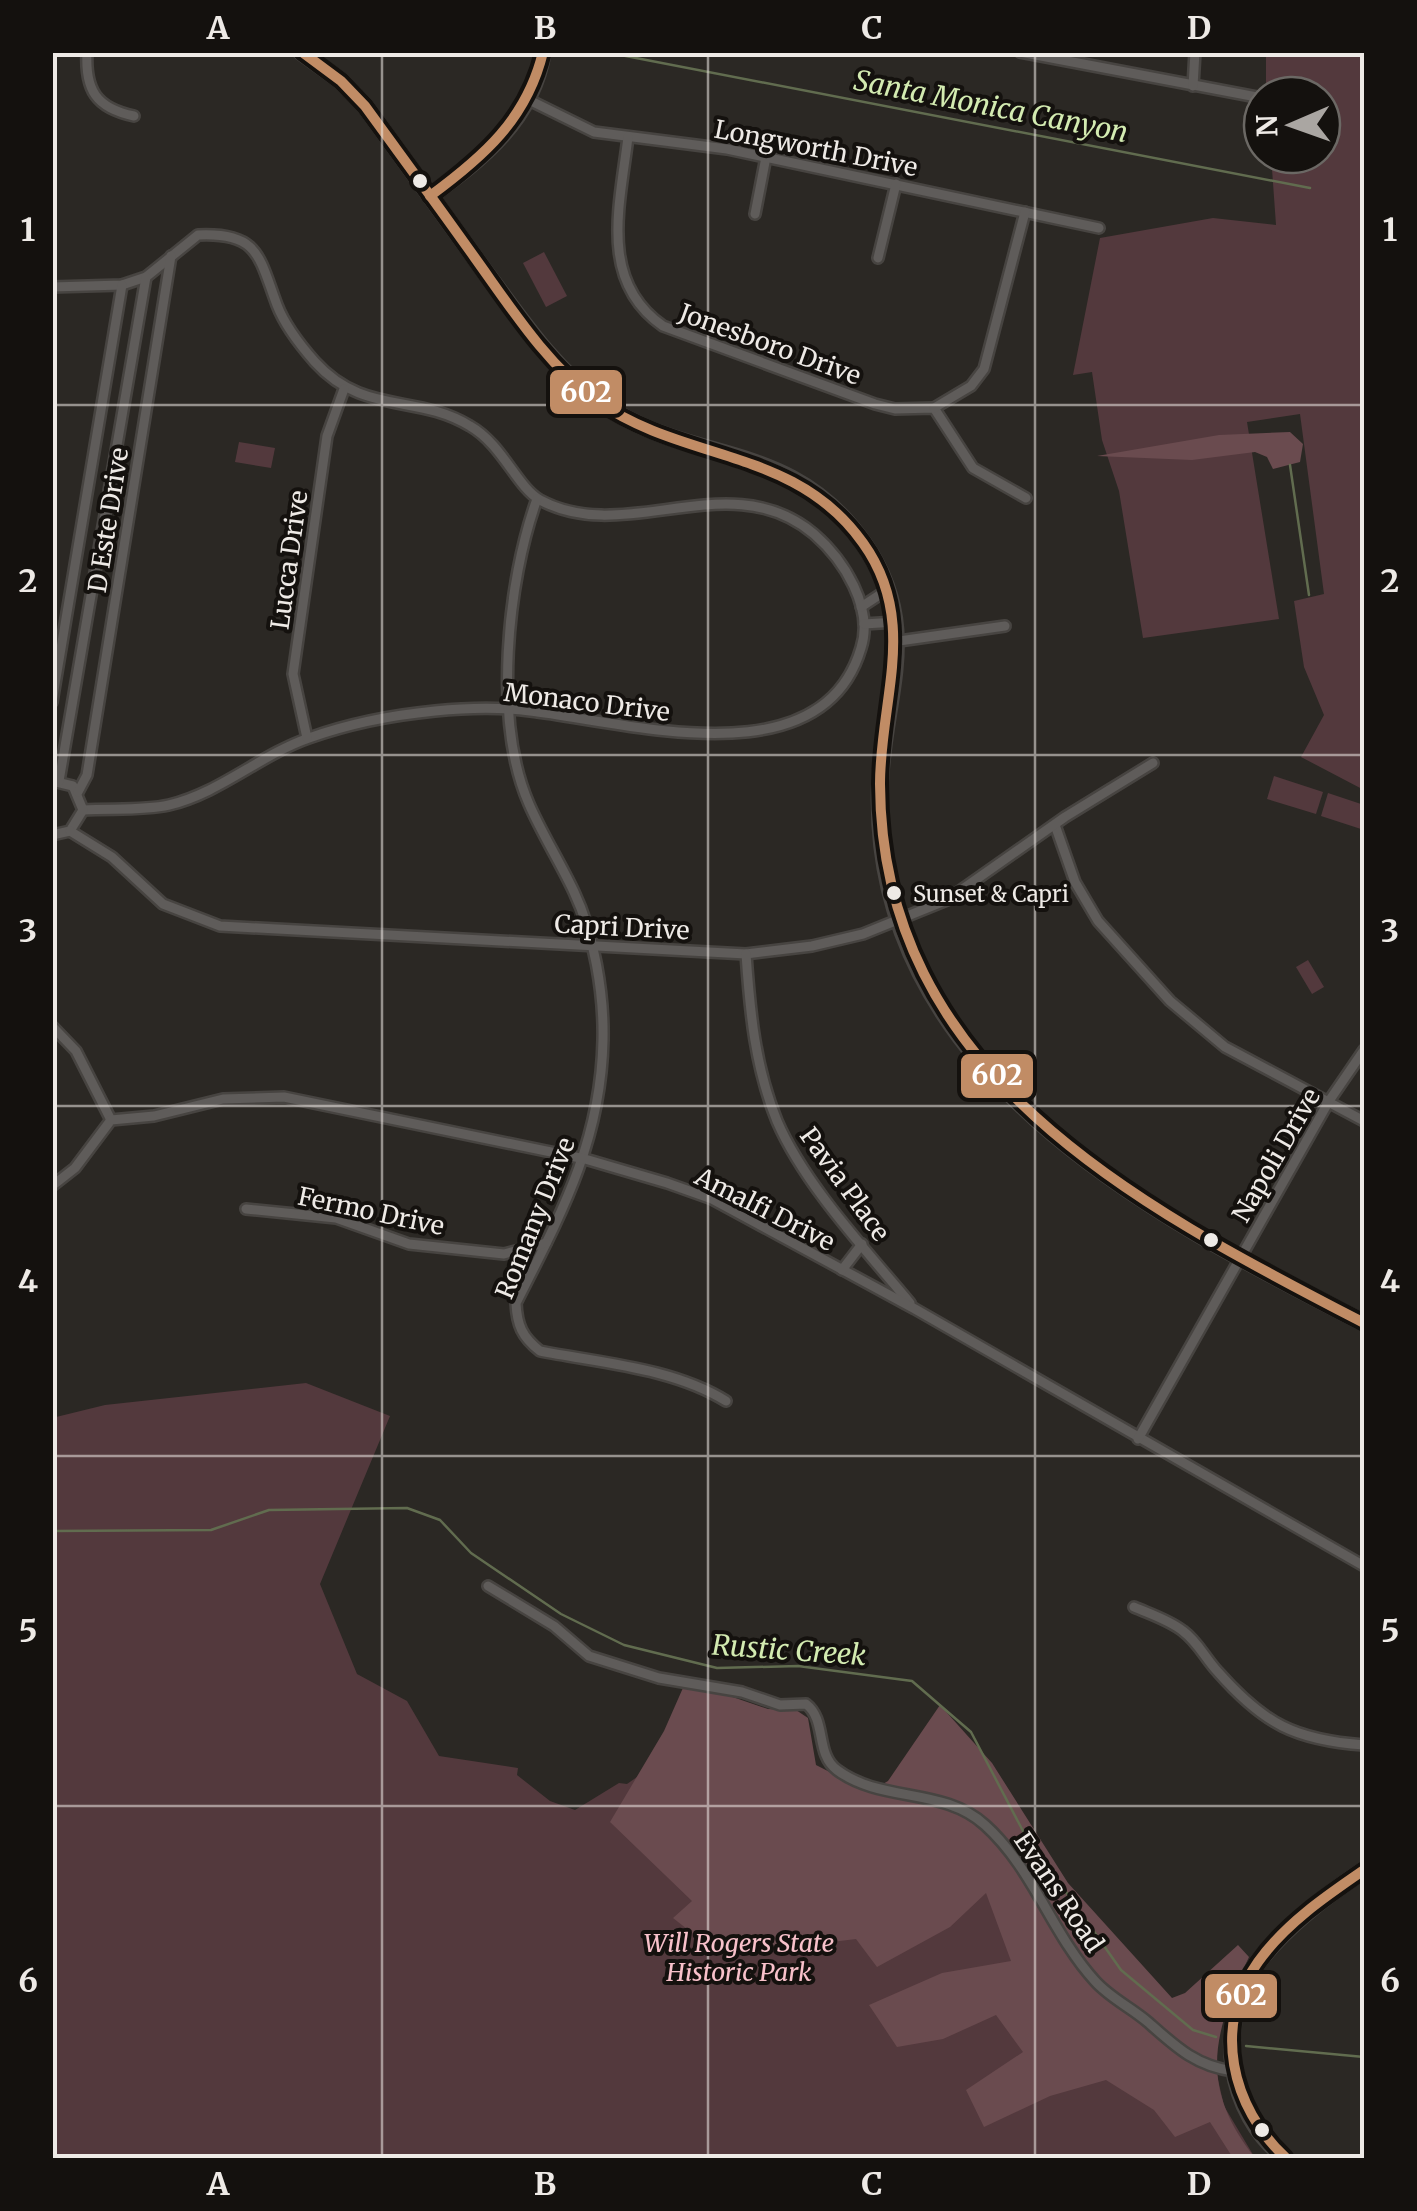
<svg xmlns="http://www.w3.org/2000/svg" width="1417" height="2211" font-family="Merriweather,serif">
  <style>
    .green { fill: #53393d }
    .forest { fill: #6a4b4f }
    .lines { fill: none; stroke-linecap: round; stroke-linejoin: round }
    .stream { stroke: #616c4f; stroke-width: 2.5 }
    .street-casing { stroke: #474441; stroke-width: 14 }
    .secondary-casing { stroke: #474441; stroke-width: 18 }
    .street { stroke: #5f5c5a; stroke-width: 9 }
    .secondary { stroke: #5f5c5a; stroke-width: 12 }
    .bus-1-casing { stroke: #14110e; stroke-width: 18 }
    .bus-1 { stroke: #c18c65; stroke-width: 10 }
    .grid { fill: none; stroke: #eeeae6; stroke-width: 2.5; stroke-opacity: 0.55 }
    .bus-dot { fill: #eeeae6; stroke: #14110e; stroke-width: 4 }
    .labels { text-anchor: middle; stroke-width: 8; stroke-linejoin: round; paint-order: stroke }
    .bus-label { font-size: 22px; fill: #eeeae6; stroke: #14110e; text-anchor: start }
    .street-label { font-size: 25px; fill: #eeeae6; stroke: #14110e }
    .park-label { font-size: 25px; font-style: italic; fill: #f8c1ca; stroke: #14110e }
    .water-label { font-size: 28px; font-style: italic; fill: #d3ebb1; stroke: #14110e }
    .line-badge { stroke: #14110e; stroke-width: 4 }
    .badge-label { font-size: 28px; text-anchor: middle; font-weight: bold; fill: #fff }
    .neatline { fill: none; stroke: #eeeae6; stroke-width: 4 }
    .grid-label { font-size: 32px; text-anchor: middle; font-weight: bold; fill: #eeeae6 }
  </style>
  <rect width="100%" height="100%" fill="#2b2824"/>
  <g class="green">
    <path d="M1266 53H1364V790L1301 757 1324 715 1304 667 1294 601 1324 594 1300 414 1247 422 1279 619 1143 638 1119 491 1102 440 1092 372 1073 375 1100 238 1213 218 1276 225 1271 155H1322V95H1266Z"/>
    <path d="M544 252 567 296 546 307 523 263Z"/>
    <path d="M239 442 275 448 271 468 235 462Z"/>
    <path d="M1274 776 1323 792 1316 814 1267 799Z"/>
    <path d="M1328 793 1364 805V830L1321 816Z"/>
    <path d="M1308 960 1324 987 1312 994 1296 967Z"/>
    <path d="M306 1383 390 1416 320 1584 357 1674 407 1701 439 1756 518 1768 517 1775 550 1801 575 1810 619 1783 627 1784 660 1761 802 1760 845 1783 916 1802 1217 2075 1224 2106 1255 2158H53L52 1418 105 1405Z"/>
  </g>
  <g class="forest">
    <path d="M1290 432 1303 444 1300 462 1273 469 1267 457 1255 452 1192 460 1097 456 1219 435Z"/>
    <path d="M686 1681 768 1709 796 1710 808 1718 816 1765 869 1792 888 1781 940 1705 992 1763 1068 1883 1172 1998 1185 1993 1238 1945 1249 1957C1213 2033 1198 2086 1255 2158H1233L1210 2122 1175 2137 1154 2110 1106 2080 1050 2096 984 2127 966 2090 1023 2052 996 2015 943 2039 897 2047 869 2005 942 1973 1011 1961 986 1893 950 1927 877 1967 856 1939 783 1948 701 1940 673 1918 692 1901 610 1822 664 1731Z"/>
  </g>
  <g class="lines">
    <g class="stream">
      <path d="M605 52 1310 188"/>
      <path d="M1290 465 1309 595"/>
      <path d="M52 1531 211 1530 269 1510 407 1508 440 1520 471 1553 561 1614 624 1645 717 1668 798 1666 912 1681 971 1732 1023 1831 1121 1970 1193 2030 1216 2037"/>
      <path d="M1246 2046 1364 2057"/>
    </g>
    <g class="street-casing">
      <g id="street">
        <path d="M87 52C85 90 96 108 134 116"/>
        <path d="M1020 52 1262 98"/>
        <path d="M1193 86 1195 52"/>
        <path d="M529 100 594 132 727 149 1099 228"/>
        <path d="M628 137C620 205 598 281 663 326L875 404 895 409 934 408 973 468 1026 498"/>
        <path d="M755 214 766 157"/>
        <path d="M878 258 896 184"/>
        <path d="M52 287 122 285 146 277 198 235C259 232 259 257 277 305 285 326 300 345 315 362 364 416 416 393 470 426 502 444 517 487 540 500 626 547 730 463 814 534 844 560 874 608 861 648 822 781 627 722 530 711 500 707 465 708 435 711 394 715 348 724 309 738 260 755 220 793 169 805 142 811 111 808 83 810"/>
        <path d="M934 408 971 386 984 369 1025 212"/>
        <path d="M537 499C507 582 493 722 529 804 542 834 560 862 574 892 594 934 604 993 603 1040 601 1142 561 1214 516 1303 517 1325 522 1337 540 1351 601 1363 673 1368 726 1401"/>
        <path d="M861 607 887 590"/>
        <path d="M864 624 896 622"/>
        <path d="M899 641 1005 626"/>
        <path d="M52 702 122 285"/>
        <path d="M307 738 293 674 327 436 344 389"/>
        <path d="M52 781 73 786 83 810 70 831 52 835"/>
        <path d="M59 781 146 277"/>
        <path d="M78 792 87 775 171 256"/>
        <path d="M1055 825 1075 882 1098 921 1170 1001 1225 1047 1364 1121"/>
        <path d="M70 831 112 857 163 904 220 926 746 954 812 946 863 934 947 900 1065 817 1153 763"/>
        <path d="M746 954C750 1012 755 1067 777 1121 804 1184 866 1250 910 1303"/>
        <path d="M52 1026 76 1051 111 1120"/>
        <path d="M52 1186 75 1168 111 1120 154 1116 223 1099 284 1097 585 1159 667 1183 712 1199 915 1309 1364 1566"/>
        <path d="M246 1209 336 1218 409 1244 504 1254 546 1243"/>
        <path d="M842 1270 862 1244"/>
        <path d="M1138 1439 1329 1101 1364 1050"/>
        <path d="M488 1586 554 1626 589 1656 659 1678 742 1692 780 1705 806 1704C827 1720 815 1754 837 1770 881 1803 944 1787 985 1825 1033 1868 1052 1934 1095 1981 1110 1998 1132 2008 1149 2023 1176 2047 1196 2066 1233 2071"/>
        <path d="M1134 1607C1150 1614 1169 1620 1183 1631 1198 1642 1205 1658 1218 1672 1264 1724 1295 1740 1364 1745"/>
      </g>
    </g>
    <g class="secondary-casing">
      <g id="secondary">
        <path d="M301 52 341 81 365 106C405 162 446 217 486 273 520 318 552 367 598 401 691 468 789 436 864 544 922 628 884 693 880 783 868 1069 1148 1213 1364 1323"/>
        <path d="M430 196C482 158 532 120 543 52"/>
        <path d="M1286 2158C1227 2115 1214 2020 1258 1962 1285 1927 1328 1894 1364 1870"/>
      </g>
    </g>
    <use href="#street" class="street"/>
    <use href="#secondary" class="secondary"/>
    <g class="bus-1-casing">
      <g id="bus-1">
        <path d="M302 52 341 81 365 106C402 157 439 207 475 258 511 308 547 365 597 401 685 463 795 447 863 543 919 621 880 699 880 784 881 1075 1138 1206 1364 1323"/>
        <path d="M430 196C483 157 527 119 543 52"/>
        <path d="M1286 2158C1231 2107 1212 2026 1258 1962 1285 1924 1326 1896 1364 1870"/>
      </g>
    </g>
    <use href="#bus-1" class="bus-1"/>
  </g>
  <path class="grid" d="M382 52V2158M708 52V2158M1035 52V2158M52 405H1364M52 755H1364M52 1106H1364M52 1456H1364M52 1806H1364"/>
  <g class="bus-dot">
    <circle cx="420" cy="181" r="9"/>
    <circle cx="894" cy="893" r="9"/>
    <circle cx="1211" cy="1240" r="9"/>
    <circle cx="1262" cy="2130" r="9"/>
  </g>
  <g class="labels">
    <g class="bus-label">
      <text x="913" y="902">Sunset &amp; Capri</text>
    </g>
    <g class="street-label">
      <text transform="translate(816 148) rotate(11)" y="9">Longworth Drive</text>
      <text transform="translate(770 344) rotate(20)" y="9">Jonesboro Drive</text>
      <text transform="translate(108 520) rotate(-81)" y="9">D Este Drive</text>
      <text transform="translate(289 560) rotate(-82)" y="9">Lucca Drive</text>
      <text transform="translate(587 702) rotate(7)" y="9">Monaco Drive</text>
      <text transform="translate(622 927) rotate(3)" y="9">Capri Drive</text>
      <text transform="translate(1276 1155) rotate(-60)" y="9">Napoli Drive</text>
      <text transform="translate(845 1184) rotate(54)" y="9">Pavia Place</text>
      <text transform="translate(765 1209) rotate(27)" y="9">Amalfi Drive</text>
      <text transform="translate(371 1211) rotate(12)" y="9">Fermo Drive</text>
      <text transform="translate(535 1218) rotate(-68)" y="9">Romany Drive</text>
      <text transform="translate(1059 1892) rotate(56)" y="9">Evans Road</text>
    </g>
    <g class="park-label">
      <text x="739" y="1952">Will Rogers State<tspan x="739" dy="29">Historic Park</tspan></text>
    </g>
    <g class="water-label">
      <text transform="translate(991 106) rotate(11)" y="10">Santa Monica Canyon</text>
      <text transform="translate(789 1650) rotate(4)" y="10">Rustic Creek</text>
    </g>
  </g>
  <g class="line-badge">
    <rect x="548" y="368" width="76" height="48" rx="10" fill="#c18c65"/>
    <rect x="959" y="1052" width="76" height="48" rx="10" fill="#c18c65"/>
    <rect x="1203" y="1972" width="76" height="48" rx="10" fill="#c18c65"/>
  </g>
  <g class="badge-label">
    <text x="586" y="402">602</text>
    <text x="997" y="1085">602</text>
    <text x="1241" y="2005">602</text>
  </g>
  <rect width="1417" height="2211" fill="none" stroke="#14110e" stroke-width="110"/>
  <g transform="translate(1292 125) rotate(268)"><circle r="48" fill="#14110e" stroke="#6b6864" stroke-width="2.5"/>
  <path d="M0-8L18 38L0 25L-18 38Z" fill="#aaa6a2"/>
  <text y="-15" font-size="28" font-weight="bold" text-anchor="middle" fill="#eeeae6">N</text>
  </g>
  <rect x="55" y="55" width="1307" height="2101" class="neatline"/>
  <g class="grid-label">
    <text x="218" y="39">A</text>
    <text x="545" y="39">B</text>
    <text x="872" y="39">C</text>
    <text x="1199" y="39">D</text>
    <text x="28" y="241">1</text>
    <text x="1390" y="241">1</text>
    <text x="28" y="592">2</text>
    <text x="1390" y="592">2</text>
    <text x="28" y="942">3</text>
    <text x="1390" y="942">3</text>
    <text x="28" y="1292">4</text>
    <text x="1390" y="1292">4</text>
    <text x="28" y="1642">5</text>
    <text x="1390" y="1642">5</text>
    <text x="28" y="1992">6</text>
    <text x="1390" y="1992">6</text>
    <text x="218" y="2195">A</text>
    <text x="545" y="2195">B</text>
    <text x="872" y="2195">C</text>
    <text x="1199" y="2195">D</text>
  </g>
</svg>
